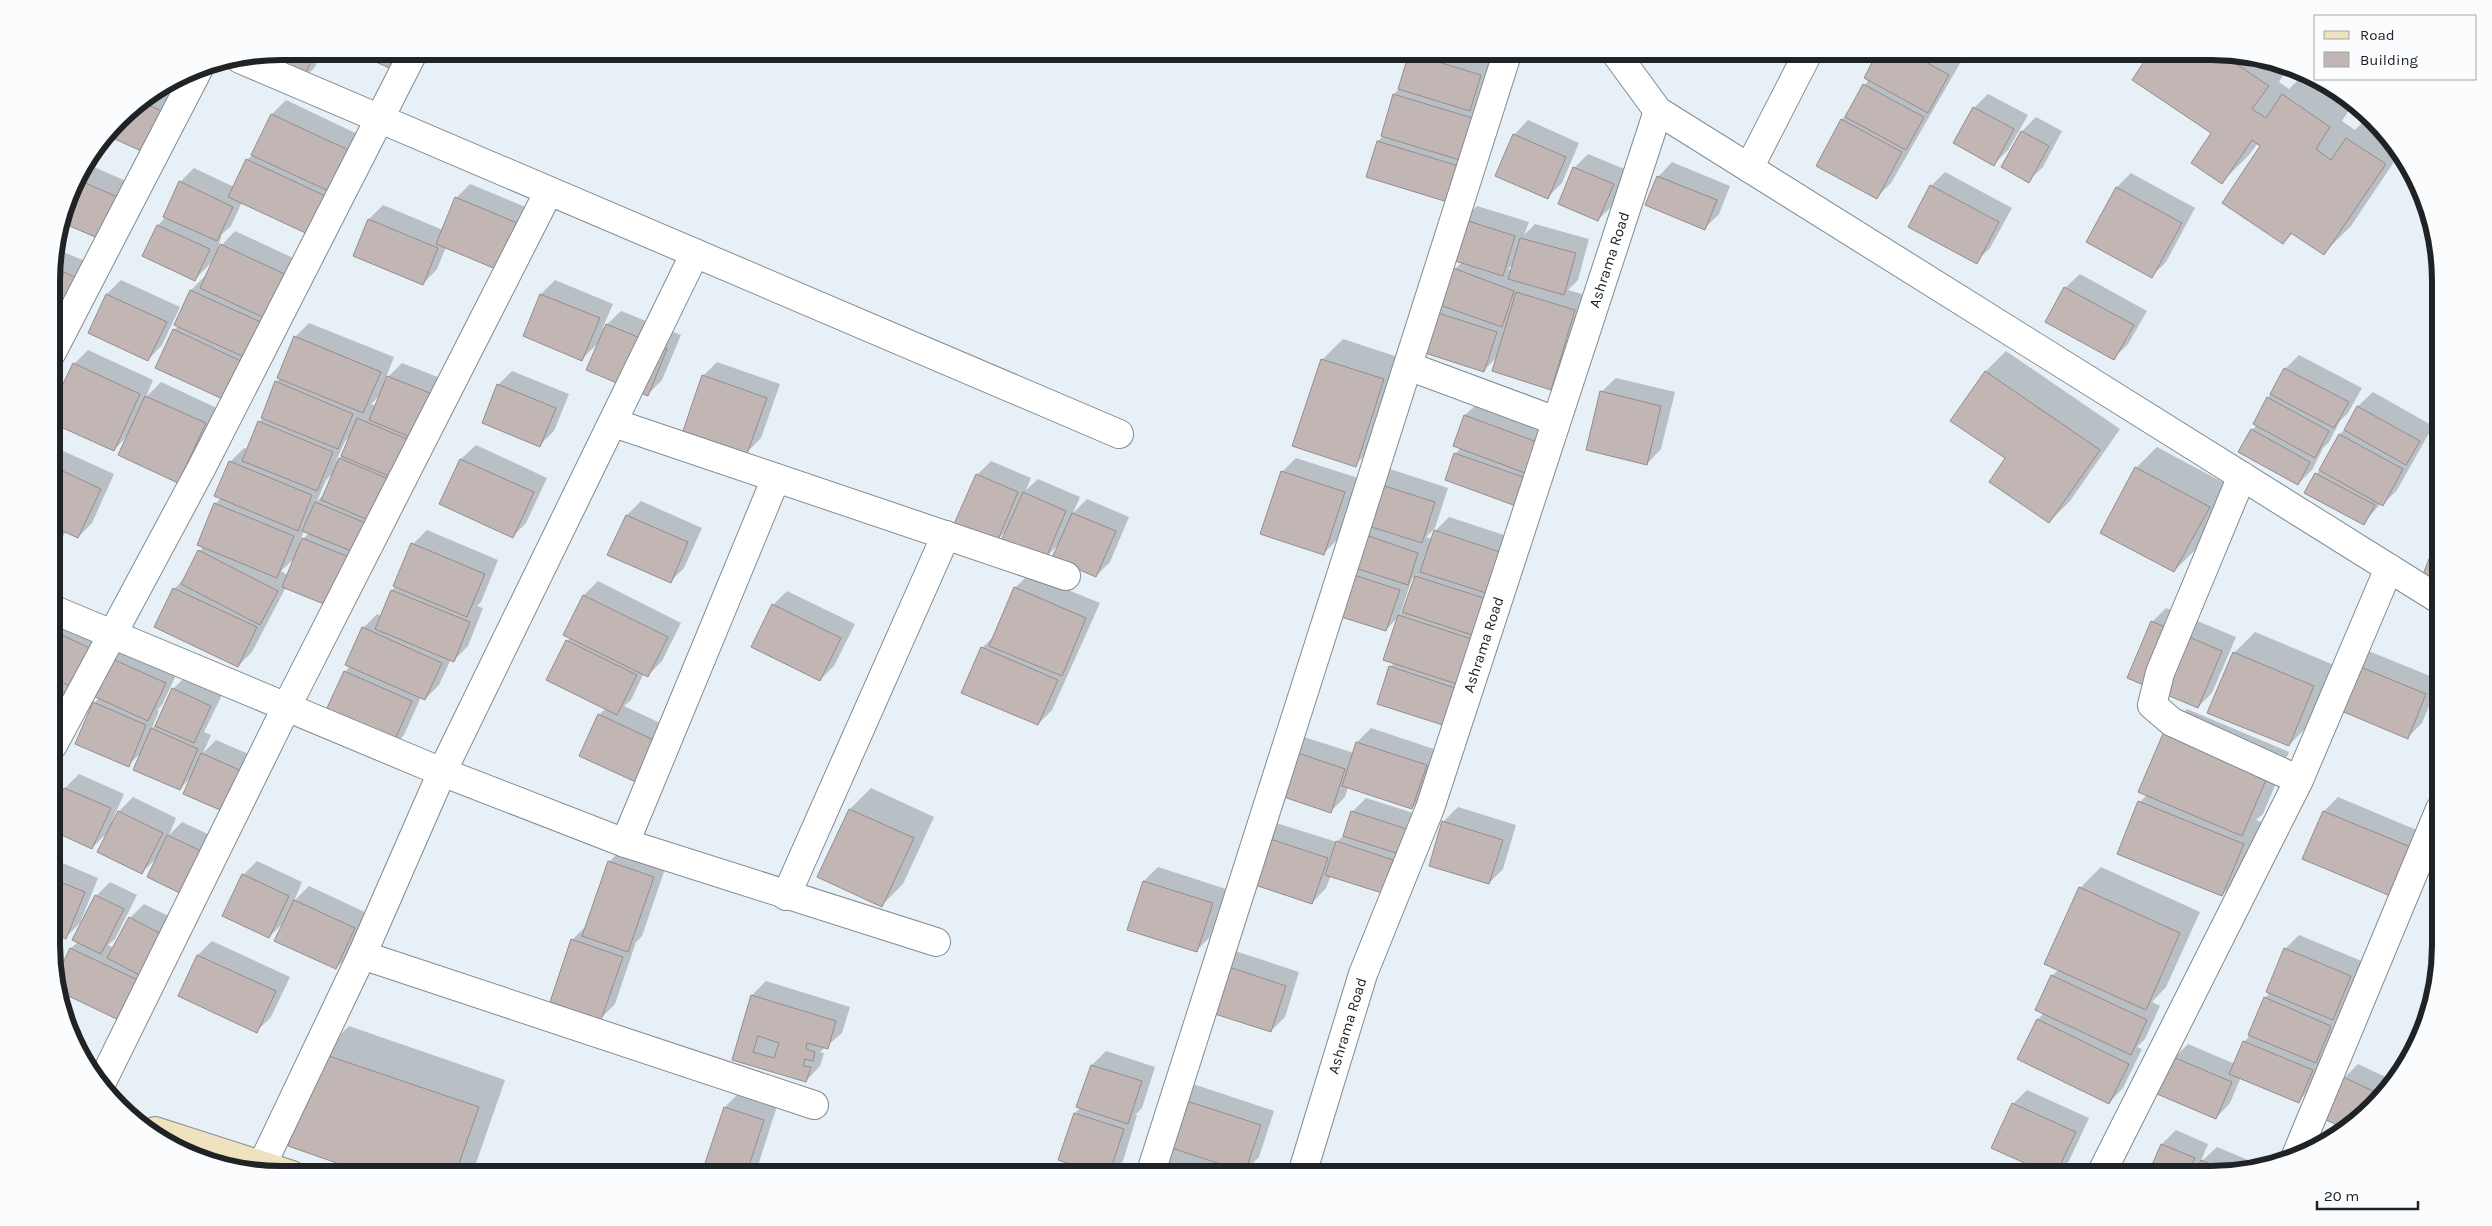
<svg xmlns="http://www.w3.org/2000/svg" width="2492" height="1226" font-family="Karla,sans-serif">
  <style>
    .shadow { fill: #0003; fill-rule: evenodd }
    .building { fill: #c2b6b5; stroke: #968b8b; fill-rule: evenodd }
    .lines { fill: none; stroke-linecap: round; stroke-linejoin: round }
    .street-casing { stroke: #828b91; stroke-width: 30 }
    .secondary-casing { stroke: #828b91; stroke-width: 30 }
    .street { stroke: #fff; stroke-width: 28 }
    .secondary { stroke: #efe2be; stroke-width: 28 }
    .labels { text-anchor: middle; stroke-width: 4; stroke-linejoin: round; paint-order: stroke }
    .street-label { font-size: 15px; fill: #202326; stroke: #fafcfd }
    .rim { fill: none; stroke: #202326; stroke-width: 6 }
  </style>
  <rect width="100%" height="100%" fill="#e7f0f7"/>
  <g class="shadow">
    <path d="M281 51H322L315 67 301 81Z"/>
    <path d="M1412 51H1463L1494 61 1465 188 1368 176 1378 141 1383 136 1394 94 1400 88Z"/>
    <path d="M1879 51H1945L1962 60 1891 183 1877 197 1842 120 1869 79Z"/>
    <path d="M2211 51 2287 69 2279 82 2289 89 2305 73 2312 75 2351 107 2342 121 2355 130 2366 119 2393 141 2400 153 2351 226 2324 253 2293 233 2283 243 2262 146 2258 143 2249 155 2222 182 2213 133Z"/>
    <path d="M159 90 180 99 162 138 109 135 129 109Z"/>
    <path d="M1988 94 2028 115 2008 150 1994 164 1955 143 1974 108Z"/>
    <path d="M286 100 368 139 326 220 242 202 231 226 222 234 217 250 235 231 304 263 241 386 174 330 178 326 175 324 191 290 205 276 213 261 195 279 158 225 166 217 180 182 194 168 234 187 247 160 254 153 272 114Z"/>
    <path d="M2036 117 2062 131 2043 167 2028 181 2002 167 2022 131Z"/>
    <path d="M1528 120 1579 143 1562 183 1548 197 1514 135Z"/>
    <path d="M1588 154 1627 170 1612 206 1598 220 1574 168Z"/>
    <path d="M1672 162 1730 186 1719 214 1705 228 1658 177Z"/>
    <path d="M87 164 133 184 116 224 64 221 75 180Z"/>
    <path d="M1945 172 2012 208 1990 248 1976 262 1931 186Z"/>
    <path d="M2131 173 2195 208 2166 262 2152 276 2087 241 2117 187Z"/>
    <path d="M470 184 535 211 503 270 446 247 437 269 423 284 354 255 369 219 383 205 443 230 456 198Z"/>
    <path d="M1477 206 1529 222 1524 235 1535 224 1589 239 1578 280 1568 290 1589 296 1565 374 1551 388 1499 355 1484 370 1436 313 1444 305 1455 269 1462 262 1463 220ZM1514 263 1512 271 1508 269Z"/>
    <path d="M56 249 90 263 52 352V266Z"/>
    <path d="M2080 274 2147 311 2128 344 2114 358 2065 288Z"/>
    <path d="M121 280 180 307 162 345 148 360 107 294Z"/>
    <path d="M555 280 613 304 602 329 621 311 681 335 662 380 648 394 600 341 582 359 524 336 541 294Z"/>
    <path d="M309 323 394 357 385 380 402 363 453 383 359 598 345 612 286 587 252 652 238 666 174 589 186 577 203 546 215 504 221 498 230 462 244 448 248 449 259 422 264 418 276 382 281 378 295 337ZM382 393 376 406 371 404ZM351 435 343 455 336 461 345 441ZM334 472 326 493 317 501 326 480ZM304 531 309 533 299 543ZM295 558 288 575 281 571Z"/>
    <path d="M1343 339 1404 359 1376 444 1355 465 1322 360Z"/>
    <path d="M88 350 153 380 146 397 161 382 219 409 192 467 178 481 128 435 114 450 74 364Z"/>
    <path d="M2006 351 2120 429 2070 501 2049 522 1985 372Z"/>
    <path d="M2299 355 2362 388 2348 413 2340 421 2329 442 2323 448 2312 470 2298 484 2252 430 2257 425 2268 398 2285 369Z"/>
    <path d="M717 362 780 384 761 438 747 452 703 376Z"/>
    <path d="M512 371 569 394 554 431 540 445 498 385Z"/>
    <path d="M1616 378 1675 392 1661 449 1647 464 1601 392Z"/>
    <path d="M2373 392 2433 426 2397 490 2383 504 2381 503 2363 524 2306 493 2340 434 2347 427 2358 406Z"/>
    <path d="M1480 401 1550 428 1530 491 1446 480 1456 453 1461 448 1454 445 1465 415Z"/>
    <path d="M476 445 547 478 526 523 512 537 441 504 461 459Z"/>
    <path d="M52 446 114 474 92 523 78 537 66 531 52 557Z"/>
    <path d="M2157 447 2230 486 2195 550 2174 571 2136 468Z"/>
    <path d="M1296 458 1358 478 1338 539 1324 553 1282 472Z"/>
    <path d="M991 461 1031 478 1026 490 1038 479 1080 497 1073 513 1087 499 1129 517 1110 562 1096 576 1060 543 1046 557 1007 530 997 541 977 475Z"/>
    <path d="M1390 469 1448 488 1435 528 1426 537 1432 539 1435 531 1449 517 1513 538 1462 712 1390 667 1395 662 1398 617 1386 630 1336 614 1376 484ZM1417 574 1404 610 1400 614 1412 579Z"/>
    <path d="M641 501 702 528 684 568 670 582 627 515Z"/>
    <path d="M427 530 498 560 481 602 477 606 483 608 468 646 454 660 451 659 439 685 425 699 421 697 404 735 390 750 345 672 350 666 363 628 377 614 381 616 392 590 396 586 413 544Z"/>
    <path d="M1029 574 1100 603 1052 710 1038 724 982 648 996 634 1015 588Z"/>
    <path d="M598 581 681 623 662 661 648 675 644 673 631 700 624 706 671 728 652 768 599 715 606 708 567 641 571 637 584 595Z"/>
    <path d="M787 591 855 624 834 666 820 680 773 605Z"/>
    <path d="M2166 608 2236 637 2212 693 2198 707 2152 622Z"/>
    <path d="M52 611 107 636 53 730Z"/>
    <path d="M2255 632 2334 665 2310 724 2289 745 2234 653Z"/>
    <path d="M123 644 179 669 162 705 157 710 159 711 152 728 158 723 173 689 187 675 224 691 204 732 211 735 203 753 216 740 258 758 240 798 192 776 180 789 141 753 128 765 94 703 100 697 93 694Z"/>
    <path d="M2366 650 2440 680 2422 723 2408 737 2334 706Z"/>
    <path d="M2187 709 2289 752 2263 814 2256 820 2264 823 2243 874 2222 895 2140 802 2147 795 2166 730Z"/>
    <path d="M1371 728 1440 751 1426 794 1412 808 1348 787 1345 797 1331 811 1276 793 1304 737 1354 753 1357 742Z"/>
    <path d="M79 774 124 794 112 821 114 822 119 811 133 797 176 818 169 835 182 822 225 842 206 883 157 858 142 872 109 831 92 848 53 830V815L65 788Z"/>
    <path d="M871 788 934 817 903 884 882 905 819 877 850 809Z"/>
    <path d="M2338 797 2426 834 2406 881 2324 811Z"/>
    <path d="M1366 798 1423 816 1396 877 1331 875 1326 888 1312 903 1247 881 1276 823 1337 842 1345 834 1352 812Z"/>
    <path d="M1458 807 1516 825 1503 869 1489 883 1443 822Z"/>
    <path d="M623 848 667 863 642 936 636 942 615 1004 601 1018 572 940 586 926 609 862Z"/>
    <path d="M53 859 98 878 80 923 66 937 53 932Z"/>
    <path d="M257 861 302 882 294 901 309 886 369 914 350 954 336 968 284 922 269 937 243 875Z"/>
    <path d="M1158 867 1226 889 1210 937 1196 951 1129 929 1144 881Z"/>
    <path d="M2101 867 2200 912 2166 987 2152 1002 2160 1006 2145 1039 2137 1047 2142 1049 2123 1088 2109 1103 2038 1019 2044 1013 2052 976 2059 969 2080 888Z"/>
    <path d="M110 882 137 895 115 939 108 945 114 948 130 918 144 904 181 922 123 1021 57 990 55 982 71 948 78 942 96 896Z"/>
    <path d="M2299 935 2364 962 2346 1004 2341 1010 2345 1011 2330 1047 2323 1054 2326 1056 2313 1087 2298 1101 2241 1077 2230 1103 2216 1118 2174 1058 2188 1044 2235 1064 2244 1042 2251 1034 2265 998 2270 993 2285 949Z"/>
    <path d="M212 941 290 977 271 1017 257 1031 180 996 198 955Z"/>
    <path d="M1226 948 1299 972 1285 1017 1271 1031 1197 1007Z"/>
    <path d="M766 981 850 1007 842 1033 820 1052 824 1053 820 1066 806 1081 733 1059 752 995Z"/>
    <path d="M349 1026 505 1080 473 1172 470 1175H375L321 1054Z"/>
    <path d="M1106 1051 1155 1067 1142 1108 1135 1115H1137L1123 1161 1109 1175 1060 1160 1075 1113 1081 1107H1078L1092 1065Z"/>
    <path d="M2358 1064 2394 1081 2384 1096 2347 1129 2325 1118 2344 1078Z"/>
    <path d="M1187 1082 1274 1111 1259 1157 1245 1171 1238 1169 1236 1175H1147Z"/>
    <path d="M2027 1090 2089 1118 2069 1161 2056 1174 1992 1148 2013 1104Z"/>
    <path d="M739 1093 777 1106 755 1175H702L725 1107Z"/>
    <path d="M2176 1130 2208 1144 2200 1163 2217 1147 2265 1167 2226 1174H2149L2162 1144Z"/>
  </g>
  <g class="building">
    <path d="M281 51H316L301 83 248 58Z"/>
    <path d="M352 51H408L398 72Z"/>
    <path d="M1878 51H1906L1949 75 1928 113 1864 78Z"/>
    <path d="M2151 51H2211L2220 53 2269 86 2252 109 2266 118 2282 94 2330 127 2316 149 2331 160 2346 138 2386 164 2324 255 2291 233 2283 244 2222 203 2260 146 2252 140 2222 184 2191 163 2211 133 2132 80Z"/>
    <path d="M1409 53 1481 75 1470 111 1398 89Z"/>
    <path d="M1863 84 1924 117 1906 150 1845 117Z"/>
    <path d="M1393 94 1489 123 1476 165 1381 136Z"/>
    <path d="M141 102 167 113 148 154 108 136 129 109Z"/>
    <path d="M1973 107 2014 129 1994 166 1953 143Z"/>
    <path d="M271 114 355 153 335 194 251 155Z"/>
    <path d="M1841 119 1902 152 1877 199 1816 166Z"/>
    <path d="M2021 131 2049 146 2029 183 2001 167Z"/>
    <path d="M1513 134 1566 157 1548 199 1495 176Z"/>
    <path d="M1377 141 1462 167 1451 203 1366 177Z"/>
    <path d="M246 159 330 198 312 236 228 197Z"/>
    <path d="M1573 167 1614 184 1598 221 1558 204Z"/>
    <path d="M1657 176 1717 200 1705 230 1645 205Z"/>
    <path d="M76 179 120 198 102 240 63 223Z"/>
    <path d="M179 181 233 207 217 241 163 217Z"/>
    <path d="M1930 185 1999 222 1977 264 1908 227Z"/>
    <path d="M2116 187 2182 223 2152 278 2086 242Z"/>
    <path d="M455 197 522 225 503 272 436 244Z"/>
    <path d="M368 219 438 248 423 285 353 256Z"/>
    <path d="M1462 219 1515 236 1503 276 1449 259Z"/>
    <path d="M157 225 210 249 195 281 142 256Z"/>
    <path d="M1520 238 1576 253 1564 295 1508 279Z"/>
    <path d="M220 244 291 277 271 321 200 288Z"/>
    <path d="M52 267 77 278 52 326Z"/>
    <path d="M1453 268 1514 291 1502 327 1440 305Z"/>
    <path d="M2064 287 2134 325 2114 360 2045 322Z"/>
    <path d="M190 290 263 323 246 358 174 325Z"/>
    <path d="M1516 292 1575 310 1551 390 1492 371Z"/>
    <path d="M106 294 167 322 148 361 88 333Z"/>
    <path d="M540 294 600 318 582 361 523 336Z"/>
    <path d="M1435 312 1497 332 1484 372 1422 352Z"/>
    <path d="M606 324 667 349 648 396 586 370Z"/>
    <path d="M173 329 245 363 227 401 155 368Z"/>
    <path d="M294 336 381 372 363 413 277 378Z"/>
    <path d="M1321 359 1384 379 1356 467 1292 446Z"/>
    <path d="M73 363 140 394 114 451 52 423V407Z"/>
    <path d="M2284 368 2349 402 2334 428 2270 394Z"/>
    <path d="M1985 371 2100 450 2049 523 1989 482 2005 458 1950 421Z"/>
    <path d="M702 375 767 398 747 454 683 431Z"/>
    <path d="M387 376 440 397 422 442 369 420Z"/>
    <path d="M275 381 353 414 338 449 261 418Z"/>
    <path d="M497 384 556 408 540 447 482 423Z"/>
    <path d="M1600 391 1661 406 1647 465 1586 450Z"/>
    <path d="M145 396 206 423 178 483 118 455Z"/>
    <path d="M2267 397 2329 431 2315 458 2253 424Z"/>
    <path d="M2357 406 2420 441 2406 465 2344 430Z"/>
    <path d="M1464 415 1537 442 1525 473 1453 446Z"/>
    <path d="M357 418 414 442 398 480 341 456Z"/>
    <path d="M258 421 333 452 317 491 242 461Z"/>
    <path d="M2251 429 2310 462 2298 485 2238 452Z"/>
    <path d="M2339 434 2403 469 2383 506 2319 470Z"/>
    <path d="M1454 453 1526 478 1516 506 1445 480Z"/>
    <path d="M339 458 391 480 373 522 321 500Z"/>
    <path d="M460 459 534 492 513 538 439 504Z"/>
    <path d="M229 461 312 495 298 531 214 496Z"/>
    <path d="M52 466 101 489 78 538 52 526Z"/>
    <path d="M2135 467 2210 507 2174 572 2100 533Z"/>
    <path d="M1281 471 1345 492 1324 555 1260 534Z"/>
    <path d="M2315 473 2375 505 2364 525 2304 493Z"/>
    <path d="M976 474 1018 492 997 542 954 524Z"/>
    <path d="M1375 483 1435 502 1422 543 1362 524Z"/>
    <path d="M1023 492 1066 511 1046 558 1002 539Z"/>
    <path d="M315 502 378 528 366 557 302 531Z"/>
    <path d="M214 503 294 536 277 578 197 545Z"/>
    <path d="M1072 513 1116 531 1096 577 1052 558Z"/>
    <path d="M626 515 688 542 671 583 607 555Z"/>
    <path d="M1434 530 1500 552 1486 593 1420 572Z"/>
    <path d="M1360 533 1418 553 1408 585 1349 566Z"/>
    <path d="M52 536 57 538 52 547Z"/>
    <path d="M302 538 366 564 346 613 282 587Z"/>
    <path d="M411 543 485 574 467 617 393 586Z"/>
    <path d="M2434 546 2440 548V585L2422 577Z"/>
    <path d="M198 550 278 591 260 625 181 584Z"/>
    <path d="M1348 573 1400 590 1386 631 1335 615Z"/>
    <path d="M1415 576 1487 599 1475 636 1402 612Z"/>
    <path d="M1014 587 1086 618 1062 676 989 646Z"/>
    <path d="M173 588 257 627 238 667 154 627Z"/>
    <path d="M391 590 470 622 454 662 375 629Z"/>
    <path d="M583 595 668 637 648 677 563 635Z"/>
    <path d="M772 604 841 638 820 681 751 647Z"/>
    <path d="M1398 615 1478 641 1463 686 1383 660Z"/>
    <path d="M2151 621 2222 651 2198 708 2127 678Z"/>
    <path d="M362 627 442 663 425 700 345 665Z"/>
    <path d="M53 631 94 650 76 689 53 678Z"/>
    <path d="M566 640 637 675 617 715 546 680Z"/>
    <path d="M981 647 1058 680 1038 725 961 693Z"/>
    <path d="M2233 652 2314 686 2289 746 2207 713Z"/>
    <path d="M108 657 166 683 148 721 91 695Z"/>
    <path d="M2351 663 2426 694 2408 739 2332 707Z"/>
    <path d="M1389 666 1461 690 1449 727 1377 704Z"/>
    <path d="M344 671 412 701 390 751 321 721Z"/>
    <path d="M53 686 69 694 53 730Z"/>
    <path d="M172 688 211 706 194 743 155 726Z"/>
    <path d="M93 702 146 725 129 767 75 744Z"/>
    <path d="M598 714 658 742 638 783 579 756Z"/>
    <path d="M151 728 198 749 180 790 133 770Z"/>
    <path d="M2165 729 2269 773 2242 836 2138 792Z"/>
    <path d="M1356 742 1427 765 1412 809 1342 786Z"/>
    <path d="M1289 750 1345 769 1331 813 1275 794Z"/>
    <path d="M201 753 244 772 227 813 183 794Z"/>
    <path d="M64 788 111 808 92 849 53 831V812Z"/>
    <path d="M2138 801 2244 844 2222 896 2117 854Z"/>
    <path d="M849 809 914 838 882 907 817 877Z"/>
    <path d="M118 811 163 833 142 874 97 852Z"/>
    <path d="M1351 811 1410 830 1402 855 1343 836Z"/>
    <path d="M2323 811 2413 848 2393 897 2302 859Z"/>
    <path d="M1442 821 1503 840 1489 884 1429 866Z"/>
    <path d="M167 835 212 856 192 899 147 877Z"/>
    <path d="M1261 836 1328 858 1312 904 1246 882Z"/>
    <path d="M1336 841 1393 860 1382 893 1325 875Z"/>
    <path d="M608 861 654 877 628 952 582 936Z"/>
    <path d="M242 874 289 896 269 938 222 916Z"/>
    <path d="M53 879 85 892 66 939 53 933Z"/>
    <path d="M1143 881 1213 903 1197 952 1127 930Z"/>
    <path d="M2079 887 2180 933 2146 1010 2044 964Z"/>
    <path d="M95 895 124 909 101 954 72 940Z"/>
    <path d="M294 900 355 928 336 969 274 941Z"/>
    <path d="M129 917 167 937 145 978 107 958Z"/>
    <path d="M571 939 623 957 601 1020 550 1002Z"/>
    <path d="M70 948 142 982 123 1022 58 991 55 980Z"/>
    <path d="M2284 948 2351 976 2333 1020 2266 992Z"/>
    <path d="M197 955 276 991 257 1033 178 996Z"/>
    <path d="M1211 961 1286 986 1271 1032 1196 1008Z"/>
    <path d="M2051 975 2147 1020 2131 1055 2035 1010Z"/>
    <path d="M751 995 836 1021 828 1049 807 1043 806 1049 815 1052 813 1061 805 1059 803 1066 811 1067 806 1082 732 1060ZM758 1036 779 1043 774 1058 753 1052Z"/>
    <path d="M2264 997 2331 1026 2316 1063 2248 1035Z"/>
    <path d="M2037 1019 2129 1064 2109 1104 2017 1059Z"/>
    <path d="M2243 1041 2313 1070 2299 1103 2229 1074Z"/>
    <path d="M320 1053 479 1107 455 1175H371L288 1146Z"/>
    <path d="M2173 1057 2232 1082 2216 1119 2157 1094Z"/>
    <path d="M1091 1065 1142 1081 1128 1124 1076 1107Z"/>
    <path d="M2343 1077 2384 1096 2346 1129 2324 1119Z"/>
    <path d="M1171 1096 1261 1125 1245 1172 1156 1143Z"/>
    <path d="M2012 1103 2076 1132 2056 1174H2049L1991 1148Z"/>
    <path d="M724 1107 764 1120 746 1175H701Z"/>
    <path d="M1074 1113 1124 1129 1109 1175H1102L1058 1160Z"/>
    <path d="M2161 1144 2195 1158 2188 1174H2148Z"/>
    <path d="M2201 1160 2232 1173 2195 1174Z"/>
    <path d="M1149 1165 1178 1175H1146Z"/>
  </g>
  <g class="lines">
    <g class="street-casing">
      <g id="street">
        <path d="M1614 51 1658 111 2440 600"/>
        <path d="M240 59 1119 434"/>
        <path d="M1749 168 1809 51"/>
        <path d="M52 352 199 68"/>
        <path d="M1408 366 1556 421"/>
        <path d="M614 423 1066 576"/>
        <path d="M2242 476 2160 673 2152 705 2172 722 2299 780"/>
        <path d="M52 609 442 772 625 843 936 942"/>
        <path d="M53 745 201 469 414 51"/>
        <path d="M625 843 776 478"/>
        <path d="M786 896 946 535"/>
        <path d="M362 955 814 1105"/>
        <path d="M100 1086 287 706 549 191"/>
        <path d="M2295 1158 2440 809"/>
        <path d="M262 1165 362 955 442 772 695 253"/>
        <path id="s1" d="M1302 1174 1363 974 1430 808 1658 111"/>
        <path d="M2101 1174 2299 780 2389 568"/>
        <path d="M1150 1175 1508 51"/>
      </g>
    </g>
    <g class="secondary-casing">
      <path id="secondary" d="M155 1131 292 1175"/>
    </g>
    <use href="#street" class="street"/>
    <use href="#secondary" class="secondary"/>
  </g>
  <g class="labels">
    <g class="street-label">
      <text dy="5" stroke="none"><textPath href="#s1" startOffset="965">Ashrama Road</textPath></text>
      <text dy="5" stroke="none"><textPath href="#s1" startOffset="560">Ashrama Road</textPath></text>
      <text dy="5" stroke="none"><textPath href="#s1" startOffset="155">Ashrama Road</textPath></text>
    </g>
  </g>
  <path d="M0 0H2492V1226H0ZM281 60H2211A221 221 0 0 1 2432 281V945A221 221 0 0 1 2211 1166H281A221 221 0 0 1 60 945V281A221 221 0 0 1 281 60Z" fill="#fafcfd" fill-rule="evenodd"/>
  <path class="rim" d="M281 60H2211A221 221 0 0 1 2432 281V945A221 221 0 0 1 2211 1166H281A221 221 0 0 1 60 945V281A221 221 0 0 1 281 60Z"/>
  <rect x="2314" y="15" width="162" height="65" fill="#fafcfd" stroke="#a3a5a7"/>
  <rect x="2324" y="31" width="25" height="8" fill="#efe2be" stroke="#a3a5a7"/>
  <text x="2360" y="40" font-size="15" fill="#202326">Road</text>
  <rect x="2324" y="52" width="25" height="15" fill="#c2b6b5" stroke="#a3a5a7"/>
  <text x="2360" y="65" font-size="15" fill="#202326">Building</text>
  <path d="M2317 1201v8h101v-8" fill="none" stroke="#202326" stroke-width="2.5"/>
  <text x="2324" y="1201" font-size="15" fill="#202326" stroke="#fafcfd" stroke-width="4" paint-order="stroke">20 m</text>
</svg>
